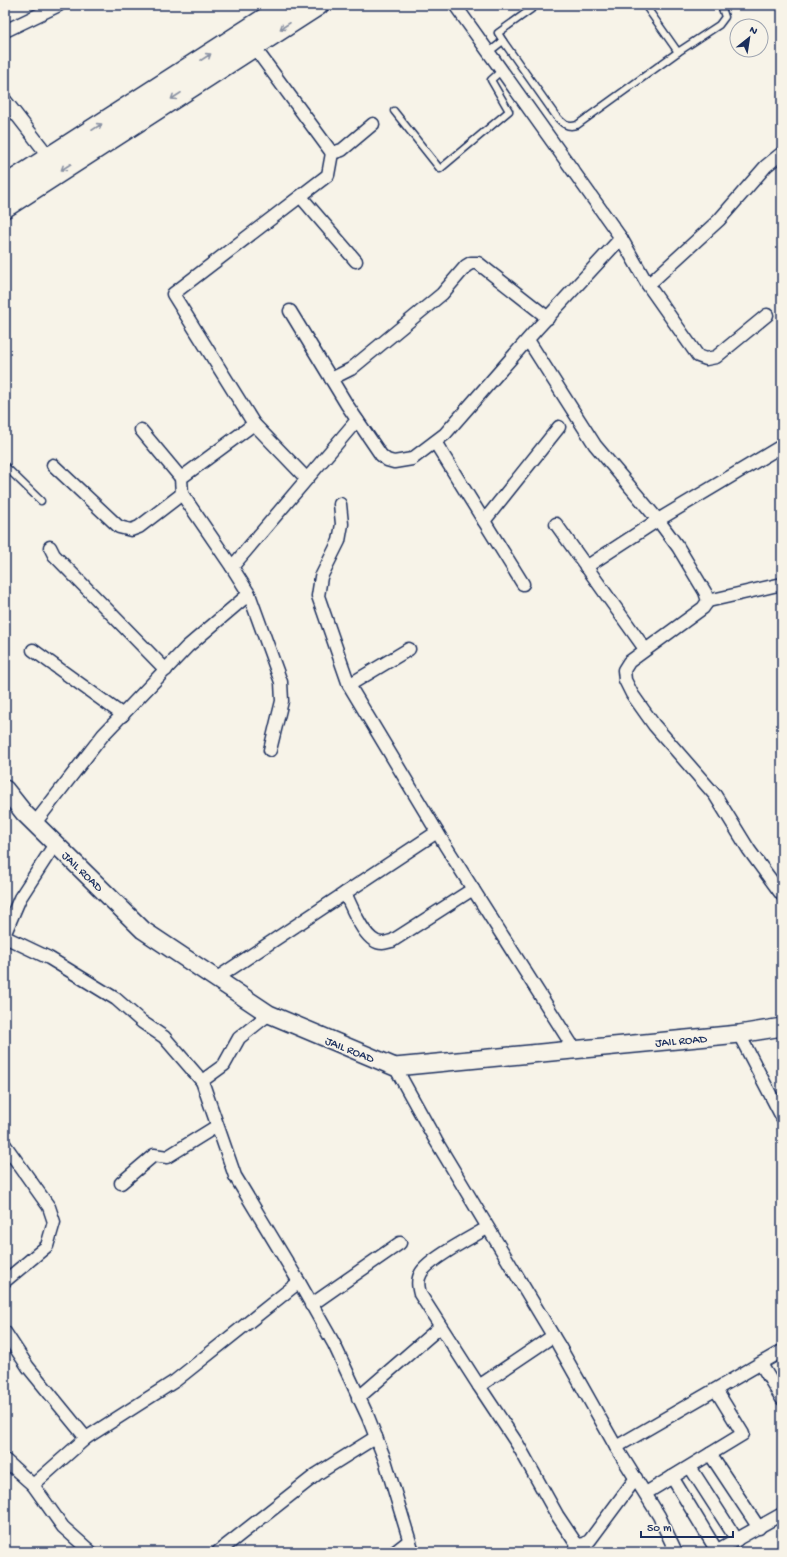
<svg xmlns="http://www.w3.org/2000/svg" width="787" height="1557" font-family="'Gochi Hand',sans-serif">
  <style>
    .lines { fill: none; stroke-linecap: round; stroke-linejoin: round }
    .lane-casing { stroke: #1b2f5e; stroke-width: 9 }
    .street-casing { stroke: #1b2f5e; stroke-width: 15 }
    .secondary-casing { stroke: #1b2f5e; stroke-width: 20 }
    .primary-casing { stroke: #1b2f5e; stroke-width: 23 }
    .lane { stroke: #f7f3e8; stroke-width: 6 }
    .street { stroke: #f7f3e8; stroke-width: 12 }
    .secondary { stroke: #f7f3e8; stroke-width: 17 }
    .primary { stroke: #f7f3e8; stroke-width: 20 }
    .oneway { stroke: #8991a3 }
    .labels { text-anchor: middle; stroke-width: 4; stroke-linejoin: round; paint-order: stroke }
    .street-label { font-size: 12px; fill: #1b2f5e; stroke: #f7f3e8 }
  </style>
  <rect width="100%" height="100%" fill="#f7f3e8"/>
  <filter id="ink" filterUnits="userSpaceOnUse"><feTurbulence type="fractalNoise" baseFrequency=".025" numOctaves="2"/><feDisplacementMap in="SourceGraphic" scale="8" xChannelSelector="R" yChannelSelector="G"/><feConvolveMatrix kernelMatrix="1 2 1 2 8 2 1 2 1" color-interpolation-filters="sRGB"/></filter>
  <g filter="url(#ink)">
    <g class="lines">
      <g class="lane-casing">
        <g id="lane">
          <path d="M645 5 678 52"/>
          <path d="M503 41 556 116C563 124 567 128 577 125L678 52 719 25 725 17 721 5"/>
          <path d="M489 52 503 41 498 33 537 5"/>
          <path d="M394 111 440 169 509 111 491 80 502 70"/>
          <path d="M5 466 41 501"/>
        </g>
      </g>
      <g class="street-casing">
        <g id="street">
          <path d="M5 31 59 5"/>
          <path d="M254 47 332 153 342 150 373 124"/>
          <path d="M5 100 50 158"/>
          <path d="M301 197 356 261"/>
          <path d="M621 238 648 285 719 220 766 166 782 153"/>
          <path d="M648 285 698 356 706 359 716 357 767 315"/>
          <path d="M290 311 347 405 381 455 387 460 394 462 412 459 445 434 536 330 621 238 455 5"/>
          <path d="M528 340 595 445 658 520 678 547 705 592 708 601 703 608 629 662 624 670 625 680 632 694 654 725 715 795 749 850 782 895"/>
          <path d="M331 379 351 369 442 294 466 266 471 263H478L548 318"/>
          <path d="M141 430 181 478"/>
          <path d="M435 442 523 584"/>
          <path d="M53 465 119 527 131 530 139 527 182 494"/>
          <path d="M306 478 254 424 173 294 328 175 332 153"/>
          <path d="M340 504 342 524 339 541 321 577 318 596 349 685"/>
          <path d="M484 521 559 427"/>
          <path d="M556 524 645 649"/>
          <path d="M50 547 54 555 166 670"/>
          <path d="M232 567 182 494 181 478 254 424"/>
          <path d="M586 567 658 520 780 447"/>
          <path d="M249 594 281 682 282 701 270 750"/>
          <path d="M708 601 782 584"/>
          <path d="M409 649 349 685 445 845 575 1050"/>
          <path d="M33 650 123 715"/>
          <path d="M35 823 103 735 187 647 249 594 232 567 357 420"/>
          <path d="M345 893C352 907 365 944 383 943 386 943 390 941 392 941L473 889"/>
          <path d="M5 933 20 898 55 844"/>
          <path d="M5 937 49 958 116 999 142 1022 164 1037 202 1081 224 1065 239 1038 269 1014"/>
          <path d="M217 978 437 832"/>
          <path d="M739 1034 782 1117"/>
          <path d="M395 1067 436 1141 558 1344 616 1447 659 1516 676 1552"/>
          <path d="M202 1081 235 1176 299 1282 334 1344 368 1417 385 1460 413 1552"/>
          <path d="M5 1145 49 1207 54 1222 47 1246 5 1281"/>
          <path d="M121 1183 154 1155 167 1157 217 1126"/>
          <path d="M311 1305 400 1243"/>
          <path d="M5 1332 28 1367 86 1438 33 1485"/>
          <path d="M553 1336 479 1386 518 1445 557 1515 577 1545 585 1544 590 1540 636 1478"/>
          <path d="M761 1364 782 1399"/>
          <path d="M479 1386 420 1294C418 1286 417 1280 421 1273 429 1259 472 1237 487 1228"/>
          <path d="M358 1398 440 1327"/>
          <path d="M86 1438 175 1381 299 1282"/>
          <path d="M616 1447 782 1351"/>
          <path d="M710 1454 759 1528"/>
          <path d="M5 1460 33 1485 63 1527 91 1552"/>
          <path d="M690 1467 737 1540"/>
          <path d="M672 1477 717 1551"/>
          <path d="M646 1493 743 1434 716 1390"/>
          <path d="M218 1552 317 1474 376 1437"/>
          <path d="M395 1552 409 1541"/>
          <path d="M714 1552 782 1514"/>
        </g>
      </g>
      <g class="secondary-casing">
        <path id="secondary" d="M5 789 24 813 143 930 269 1014 395 1067 739 1034 782 1027"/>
      </g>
      <g class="primary-casing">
        <g id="primary">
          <path d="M5 186 286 5"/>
          <path d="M5 207 318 5"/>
        </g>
      </g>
      <use href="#lane" class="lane"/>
      <use href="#street" class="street"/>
      <use href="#secondary" class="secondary"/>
      <use href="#primary" class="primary"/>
    </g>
    <defs><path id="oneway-shaft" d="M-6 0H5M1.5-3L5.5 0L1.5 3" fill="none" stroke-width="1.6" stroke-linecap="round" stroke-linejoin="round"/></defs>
    <g class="oneway">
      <use href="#oneway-shaft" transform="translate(285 26) rotate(147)"/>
      <use href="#oneway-shaft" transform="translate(206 57) rotate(-33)"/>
      <use href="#oneway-shaft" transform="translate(176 96) rotate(147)"/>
      <use href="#oneway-shaft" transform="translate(97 127) rotate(-33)"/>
      <use href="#oneway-shaft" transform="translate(66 167) rotate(147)"/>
    </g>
  </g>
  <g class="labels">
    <g class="street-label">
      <text transform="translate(83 871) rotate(44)" y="4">JAIL ROAD</text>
      <text transform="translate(681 1040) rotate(-5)" y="4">JAIL ROAD</text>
      <text transform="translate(350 1049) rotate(22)" y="4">JAIL ROAD</text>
    </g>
  </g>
  <rect width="787" height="1557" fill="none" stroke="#f7f3e8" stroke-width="20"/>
  <rect x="10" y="10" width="767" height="1537" fill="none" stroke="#1b2f5e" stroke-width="1.5" filter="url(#ink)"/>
  <g transform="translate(749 38) rotate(30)"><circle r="19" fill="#f7f3e8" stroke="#9fa5b1"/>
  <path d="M0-3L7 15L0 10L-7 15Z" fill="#1b2f5e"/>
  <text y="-6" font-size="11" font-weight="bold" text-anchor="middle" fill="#1b2f5e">N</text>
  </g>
  <path d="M641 1531v6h92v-6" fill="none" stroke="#1b2f5e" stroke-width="2"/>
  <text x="647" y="1531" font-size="12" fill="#1b2f5e" stroke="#f7f3e8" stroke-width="3" paint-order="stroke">50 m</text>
</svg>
